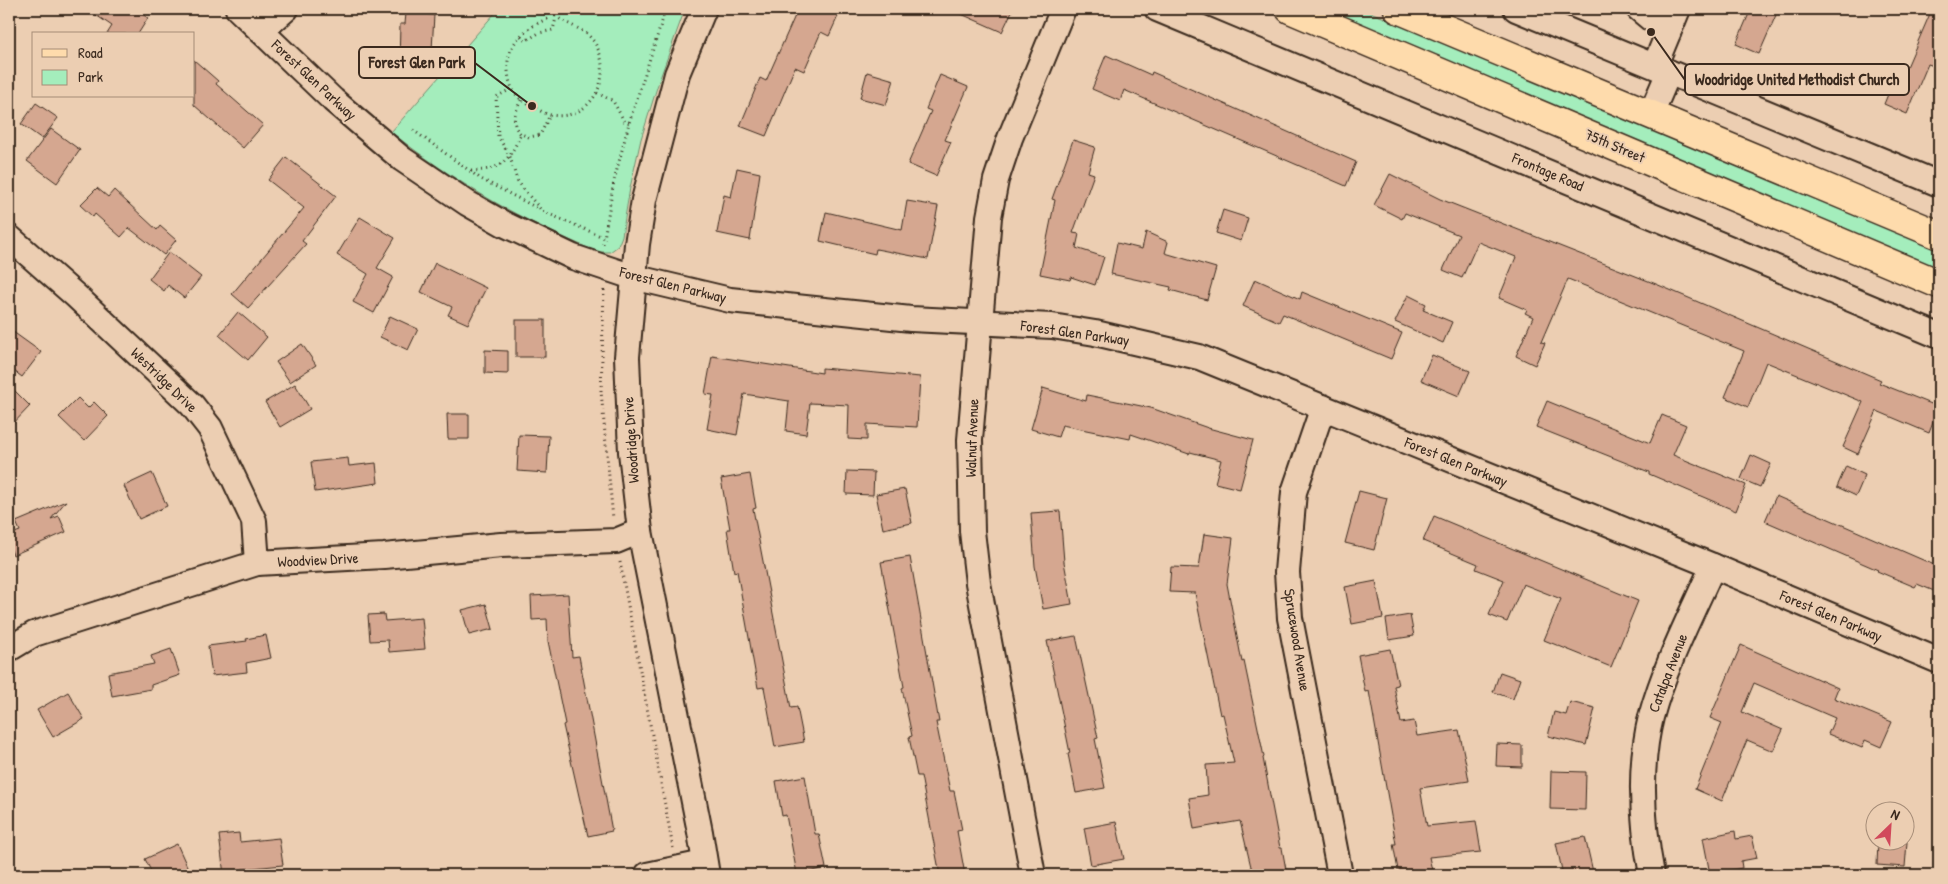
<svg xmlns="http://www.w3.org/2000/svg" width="1948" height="884" font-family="'Patrick Hand',sans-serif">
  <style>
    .green { fill: #a4edbc; stroke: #708c6d }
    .building { fill: #d5a790; stroke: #3b2a1e }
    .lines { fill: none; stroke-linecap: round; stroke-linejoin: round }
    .minor-casing { stroke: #3b2a1e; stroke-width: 28 }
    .major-casing { stroke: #3b2a1e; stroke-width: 31 }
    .path { stroke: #3b2a1e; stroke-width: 3; stroke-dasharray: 1 4; stroke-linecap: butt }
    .minor { stroke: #ecceb2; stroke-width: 24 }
    .major { stroke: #fedbac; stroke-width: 28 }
    .labels { text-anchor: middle; stroke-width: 4; stroke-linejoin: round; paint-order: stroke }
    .street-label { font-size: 15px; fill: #3b2a1e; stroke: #ecceb2 }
    .leader { fill: none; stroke: #3b2a1e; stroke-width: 2 }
    .callout-dot { fill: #3b2a1e; stroke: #ecceb2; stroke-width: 2 }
    .callout { fill: #ecceb2; stroke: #3b2a1e; stroke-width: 2 }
    .callout-label { font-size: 16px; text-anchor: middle; font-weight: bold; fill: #3b2a1e }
  </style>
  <rect width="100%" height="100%" fill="#ecceb2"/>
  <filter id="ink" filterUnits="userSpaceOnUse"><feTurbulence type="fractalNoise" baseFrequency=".02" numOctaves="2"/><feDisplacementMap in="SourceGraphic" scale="10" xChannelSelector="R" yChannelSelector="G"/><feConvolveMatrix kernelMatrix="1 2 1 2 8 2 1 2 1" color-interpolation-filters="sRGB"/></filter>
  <g filter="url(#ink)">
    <g class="green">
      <path d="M493 9H685L659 81 641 139 630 188 622 236 618 246 610 252H598C523 222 454 182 391 132L495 13Z"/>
      <path d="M1316 9H1363L1939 250V269Z"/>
    </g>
    <g class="building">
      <path d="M87 9H135L148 18 138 34H107L112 26Z"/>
      <path d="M798 9H828L839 14 829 36 821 32 804 71 795 67 766 136 740 126 760 78 766 81Z"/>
      <path d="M950 9H1013L1002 32Z"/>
      <path d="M1751 9H1761L1776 15 1759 54 1736 44Z"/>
      <path d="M1932 9H1939V55L1934 66 1928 64 1907 114 1884 104 1900 65 1907 67Z"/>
      <path d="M406 13 434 15 431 67 399 65 400 24H405Z"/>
      <path d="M1106 55 1151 75 1152 72 1356 162 1346 186 1124 90 1120 101 1092 89Z"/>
      <path d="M194 60 218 81 216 84 263 125 243 148 194 105Z"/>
      <path d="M867 72 894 80 886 105 860 98Z"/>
      <path d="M940 75 968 87 945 140 951 142 936 176 908 164 931 111 926 109Z"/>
      <path d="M36 103 58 118 42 139 21 124Z"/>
      <path d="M51 129 80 150 57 183 27 161Z"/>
      <path d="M1073 140 1095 147 1088 172 1094 174 1073 233 1079 234 1076 248 1104 257 1095 285 1071 277 1070 280 1040 274 1055 200 1052 199Z"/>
      <path d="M286 157 336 196 302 241 306 244 248 308 232 294 304 208 268 180Z"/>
      <path d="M737 168 760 173 750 240 717 233 724 195 731 197Z"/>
      <path d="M1390 174 1440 199 1656 284 1881 380 1879 383 1939 407 1929 433 1877 411 1858 454 1843 447 1863 402 1766 362 1748 407 1725 397 1744 351 1568 279 1541 342 1545 343 1535 365 1516 356 1533 317 1525 313 1527 310 1499 298 1516 257 1478 242 1462 278 1443 270 1459 235 1405 213 1402 219 1374 205Z"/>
      <path d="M97 188 108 197 114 190 157 230 160 226 176 240 164 255 129 228 121 237 95 214 93 217 80 205Z"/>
      <path d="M907 201 938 206 928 259 876 249 875 254 820 241 826 212 902 230Z"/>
      <path d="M1223 210 1248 218 1241 241 1216 233Z"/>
      <path d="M360 217 395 238 377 268 393 277 374 313 353 302 368 274 337 255Z"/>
      <path d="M1146 232 1168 242 1165 253 1216 268 1207 300 1170 290 1171 287 1111 274 1117 243 1142 249Z"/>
      <path d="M169 252 201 277 184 298 168 285 164 291 149 279Z"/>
      <path d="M435 263 486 288 468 324 448 315 452 307 421 292Z"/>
      <path d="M1255 279 1300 299 1302 292 1402 333 1391 359 1283 314 1279 322 1243 306Z"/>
      <path d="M1408 295 1426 304 1423 310 1452 322 1443 343 1395 322Z"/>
      <path d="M238 312 267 337 248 360 219 335Z"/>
      <path d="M390 316 418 329 408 350 380 337Z"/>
      <rect x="516" y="320" width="29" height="37"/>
      <path d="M9 329 41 352 22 377 9 367Z"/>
      <path d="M302 344 316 365 290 382 276 362Z"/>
      <path d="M485 350 508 351V374L485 373Z"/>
      <path d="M1432 355 1470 371 1459 396 1421 380Z"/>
      <path d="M712 356 822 373V368L920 377 917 427 867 424V440L848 439 849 405 810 403 806 434 786 431 789 401 744 394 737 435 707 429 713 395 705 394Z"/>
      <path d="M295 384 310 409 280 427 265 402Z"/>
      <path d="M9 385 30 406 9 428Z"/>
      <path d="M1043 388 1086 401 1087 395 1151 408 1208 428 1253 440 1240 489 1215 483 1221 460 1190 452 1189 454 1131 434 1130 439 1062 425 1058 437 1031 429Z"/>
      <path d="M78 398 88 408 94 402 108 416 84 441 59 417Z"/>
      <path d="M1547 401 1650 443 1662 415 1686 425 1673 455 1746 485 1736 511 1649 474V472L1536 427Z"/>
      <path d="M447 414H469V439H448Z"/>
      <path d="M519 435 549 436 547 473 517 471Z"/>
      <path d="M1751 455 1771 464 1760 487 1741 479Z"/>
      <path d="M348 458 349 466 376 463 378 483 315 492 311 462Z"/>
      <path d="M1846 466 1865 475 1856 496 1837 487Z"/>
      <path d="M847 471 874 472 873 495 846 494Z"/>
      <path d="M152 473 167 506 139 519 124 486Z"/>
      <path d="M750 474 756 508 753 509 791 708 797 707 804 742 775 747 764 687 758 688 737 571 734 572 727 529H730L721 479Z"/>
      <path d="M905 489 912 523 883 529 876 494Z"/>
      <path d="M1359 491 1387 498 1374 550 1345 543Z"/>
      <path d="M1776 496 1939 567V593L1917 584 1915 587 1877 571 1878 570 1765 521Z"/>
      <path d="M66 501 51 519 59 516 66 532 13 555 9 545V535L20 531 16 522Z"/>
      <path d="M1060 511 1064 562 1072 604 1043 609 1035 566 1031 513Z"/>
      <path d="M1434 516 1638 601 1611 667 1544 640 1561 599 1523 584 1507 622 1489 615 1504 580 1476 569 1478 564 1423 541Z"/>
      <path d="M1204 534 1233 538 1227 584 1242 662 1244 661 1264 757 1263 758 1280 848H1282L1287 875H1253L1240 821 1194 829 1189 798 1208 795 1206 765 1234 763 1223 714 1220 715 1195 593 1169 592 1171 567 1199 568Z"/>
      <path d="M910 557 939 722H936L950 791H954L962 830 957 831 965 875H940L921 776H917L909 737 912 736 902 688 904 687 881 562Z"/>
      <path d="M1376 581 1383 618 1352 624 1345 587Z"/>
      <path d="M568 594 572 657 579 656 612 831 588 836 563 725 565 724 548 641 547 619 532 620 531 596Z"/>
      <path d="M486 604 493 629 469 635 462 610Z"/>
      <path d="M384 614 385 621 422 618 425 649 389 652 388 640 370 641 368 615Z"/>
      <path d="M1410 615 1414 636 1389 640 1386 619Z"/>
      <path d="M266 635 271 658 246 663 247 672 212 676 208 646 247 641 246 639Z"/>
      <path d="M1076 636 1098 738 1095 739 1105 788 1076 793 1068 754 1070 753 1047 641Z"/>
      <path d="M1741 645 1838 688 1834 698 1892 722 1881 747 1865 740 1862 748 1828 734 1835 718 1754 683 1742 712 1783 730 1773 751 1747 740 1722 801 1695 789 1722 723 1710 718Z"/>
      <path d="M171 649 180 675 151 685V689L112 696 108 673 154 664 151 656Z"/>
      <path d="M1390 649 1398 685 1394 686 1401 723 1414 721 1417 736 1459 730 1466 764 1469 781 1420 788 1427 826 1476 821 1481 852 1429 857 1433 875H1399L1393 844H1396L1369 691 1365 692 1358 655Z"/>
      <path d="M1500 672 1520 679 1513 699 1493 692Z"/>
      <path d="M68 692 84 719 53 737 37 710Z"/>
      <path d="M1570 702 1595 708 1586 745 1548 736 1554 712 1566 715Z"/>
      <path d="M1497 744 1522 745V767L1496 766Z"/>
      <path d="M1551 771 1586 772 1585 810 1550 809Z"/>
      <path d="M805 776 815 834H819L826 868 797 874 786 815 782 816 776 781Z"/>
      <path d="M1116 822 1124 859 1091 865 1084 828Z"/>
      <path d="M1735 831 1736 839 1752 836 1757 858 1741 861 1742 868 1710 874 1703 838Z"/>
      <path d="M239 833 240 842 279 838 283 865 242 869V875H224L219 835Z"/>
      <path d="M1585 837 1593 872 1563 875 1556 843Z"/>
      <path d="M1878 842H1907L1905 867 1877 865Z"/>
      <path d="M177 844 191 875H153L145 859Z"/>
    </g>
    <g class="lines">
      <g class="minor-casing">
        <g id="minor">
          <path d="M238 9 333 100 402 159 467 203 504 224 573 257 633 277 730 300 911 319 1052 326 1095 333 1199 357 1713 566 1939 661"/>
          <path d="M704 9 677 74 644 200 637 244 627 357 631 452 640 531 700 832 707 875"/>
          <path d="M1157 9 1939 336"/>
          <path d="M1516 9 1939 184"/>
          <path d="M1639 9 1668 33"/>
          <path d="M257 17 261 31 286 9"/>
          <path d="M1655 65 1678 9"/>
          <path d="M1651 114 1669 72"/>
          <path d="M9 237 76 296 192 405 210 428 254 521 257 563"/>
          <path d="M1323 407 1294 492 1287 572 1290 618 1340 875"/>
          <path d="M9 649 34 634 257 563 384 556 501 545 616 541 640 531"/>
          <path d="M647 875 704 863"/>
          <path d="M1033 875 978 583 972 531 970 440 989 217 996 180 1010 138 1063 9"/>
          <path d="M1652 875C1642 823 1638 769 1651 717 1665 665 1691 615 1713 566"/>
        </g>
      </g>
      <g class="major-casing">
        <g id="major">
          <path d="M1290 9 1939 284"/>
          <path d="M1398 9 1939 235"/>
        </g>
      </g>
      <g class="path">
        <path d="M548 9 547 19C529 26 509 41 508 62 507 84 513 98 534 107 539 110 545 114 551 115 591 122 614 78 596 45 585 25 561 26 549 9"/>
        <path d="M521 36 525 41 539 33 553 30 556 18"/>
        <path d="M511 89 496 97 498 136 510 157 517 180 525 191 542 211 603 237"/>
        <path d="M597 93 613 101 624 121 629 123"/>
        <path d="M521 100C515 113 510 124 521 134"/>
        <path d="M413 130 481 179 539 209"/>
        <path d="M471 171C503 170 509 160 521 134L529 137 540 135 550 115"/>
        <path d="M603 244 614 181 629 123 666 9"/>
        <path d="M604 290 601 391 613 519"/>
        <path d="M620 562 673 848"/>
      </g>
      <use href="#minor" class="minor"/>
      <use href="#major" class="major"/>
    </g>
  </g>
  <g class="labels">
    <g class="street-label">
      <text transform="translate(314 80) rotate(43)" y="5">Forest Glen Parkway</text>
      <text transform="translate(1615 146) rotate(23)" y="5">75th Street</text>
      <text transform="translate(1548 172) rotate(23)" y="5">Frontage Road</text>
      <text transform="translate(673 285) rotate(14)" y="5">Forest Glen Parkway</text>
      <text transform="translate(1075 333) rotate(8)" y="5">Forest Glen Parkway</text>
      <text transform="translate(164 380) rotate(44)" y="5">Westridge Drive</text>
      <text transform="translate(972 438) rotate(-88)" y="5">Walnut Avenue</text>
      <text transform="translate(631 440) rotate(-94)" y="5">Woodridge Drive</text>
      <text transform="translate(1456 462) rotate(22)" y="5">Forest Glen Parkway</text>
      <text transform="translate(318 560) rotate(-3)" y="5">Woodview Drive</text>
      <text transform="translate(1831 616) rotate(23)" y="5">Forest Glen Parkway</text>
      <text transform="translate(1297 640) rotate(81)" y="5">Sprucewood Avenue</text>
      <text transform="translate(1668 673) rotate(-69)" y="5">Catalpa Avenue</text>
    </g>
  </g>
  <path class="leader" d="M532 106L475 63M1651 32L1685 80"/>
  <g class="callout-dot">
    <circle cx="532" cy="106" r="5"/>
    <circle cx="1651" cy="32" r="5"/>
  </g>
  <g class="callout">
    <rect x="359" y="47" width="116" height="31" rx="5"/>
    <rect x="1685" y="64" width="224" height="31" rx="5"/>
  </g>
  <g class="callout-label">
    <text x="417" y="68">Forest Glen Park</text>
    <text x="1797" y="85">Woodridge United Methodist Church</text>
  </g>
  <rect width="1948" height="884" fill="none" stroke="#ecceb2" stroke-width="30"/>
  <rect x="15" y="15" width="1918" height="854" fill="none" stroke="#3b2a1e" stroke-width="2" filter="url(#ink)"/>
  <rect x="32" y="32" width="162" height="65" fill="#ecceb2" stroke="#a58c77"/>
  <rect x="42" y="49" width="25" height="8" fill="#fedbac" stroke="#a58c77"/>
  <text x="78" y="58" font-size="15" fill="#3b2a1e">Road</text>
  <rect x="42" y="70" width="25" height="15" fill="#a4edbc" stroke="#a58c77"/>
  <text x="78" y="82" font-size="15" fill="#3b2a1e">Park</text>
  <g transform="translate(1890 826) rotate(25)"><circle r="24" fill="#ecceb2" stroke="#a58c77"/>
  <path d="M0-4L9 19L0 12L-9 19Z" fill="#d1495b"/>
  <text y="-8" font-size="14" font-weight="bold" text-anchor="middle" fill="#3b2a1e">N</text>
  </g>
</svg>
